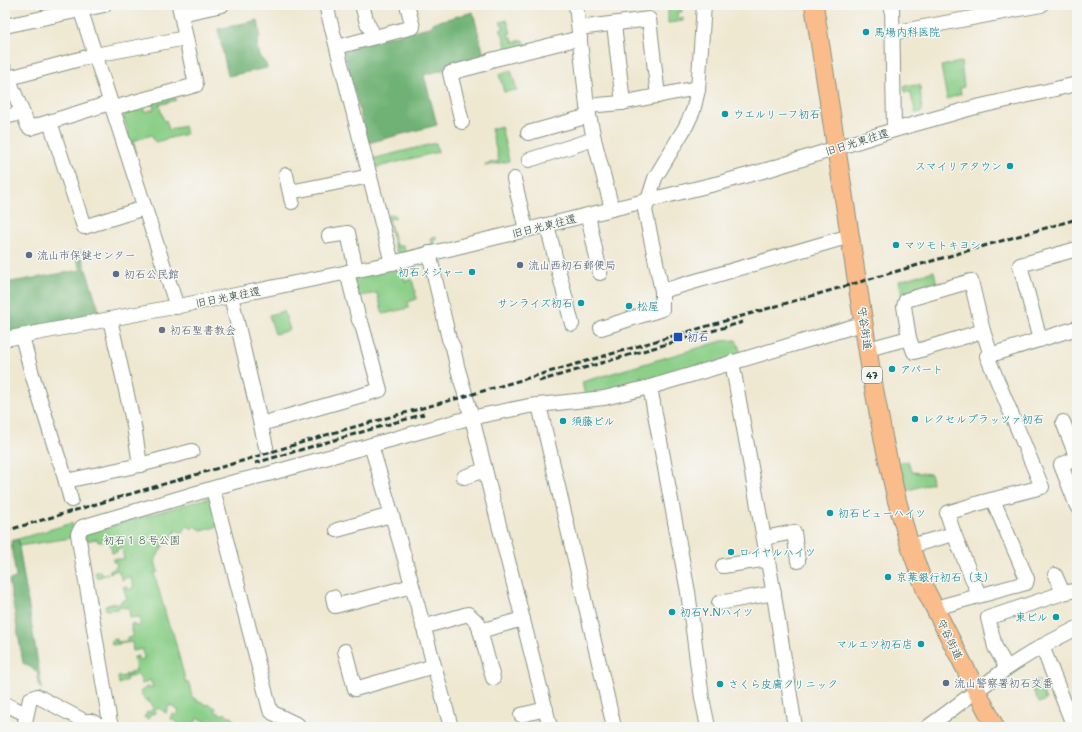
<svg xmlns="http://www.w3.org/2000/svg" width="1082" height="732" font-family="Mali,'Klee One',sans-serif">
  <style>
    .green { fill: #8bcf88; stroke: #55865e }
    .forest { fill: #70b274; stroke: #487854 }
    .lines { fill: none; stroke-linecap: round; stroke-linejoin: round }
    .minor-casing { stroke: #879282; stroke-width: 16 }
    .major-casing { stroke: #879282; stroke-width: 20 }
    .minor { stroke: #fff; stroke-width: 14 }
    .major { stroke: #f9bc8a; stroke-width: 18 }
    .rail { stroke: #1f3d34; stroke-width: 3; stroke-dasharray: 6 3; stroke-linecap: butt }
    .culture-dot { fill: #0f9aa8; stroke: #f6f6f2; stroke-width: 1.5 }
    .service-dot { fill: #5c6f8a; stroke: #f6f6f2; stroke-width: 1.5 }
    .worship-dot { fill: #6b7280; stroke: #f6f6f2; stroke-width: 1.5 }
    .transit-dot { fill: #1a4fb4; stroke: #f6f6f2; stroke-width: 1.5 }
    .labels { text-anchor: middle; stroke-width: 3; stroke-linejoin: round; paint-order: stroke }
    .shield { fill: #f6f6f2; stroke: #60746d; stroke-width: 1 }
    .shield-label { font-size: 10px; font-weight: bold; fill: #1f3d34 }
    .culture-label { font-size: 11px; fill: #0d838f; stroke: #f6f6f2; text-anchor: start }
    .street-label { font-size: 11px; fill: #1f3d34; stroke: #f6f6f2 }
    .service-label { font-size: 11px; fill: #4e5e75; stroke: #f6f6f2; text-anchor: start }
    .worship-label { font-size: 11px; fill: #5b616d; stroke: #f6f6f2; text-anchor: start }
    .transit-label { font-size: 11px; fill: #164399; stroke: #f6f6f2; text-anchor: start }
    .park-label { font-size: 11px; fill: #355a45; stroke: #f6f6f2 }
  </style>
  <rect width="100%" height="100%" fill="#f6f6f2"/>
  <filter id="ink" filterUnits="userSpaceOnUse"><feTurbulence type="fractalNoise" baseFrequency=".025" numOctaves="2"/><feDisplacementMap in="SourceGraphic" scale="8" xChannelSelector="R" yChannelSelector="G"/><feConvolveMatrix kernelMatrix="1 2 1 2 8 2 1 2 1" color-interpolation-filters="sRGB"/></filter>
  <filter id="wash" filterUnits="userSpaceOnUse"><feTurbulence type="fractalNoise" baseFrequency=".012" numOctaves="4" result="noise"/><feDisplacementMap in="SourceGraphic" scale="16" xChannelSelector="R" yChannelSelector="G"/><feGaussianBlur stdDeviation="0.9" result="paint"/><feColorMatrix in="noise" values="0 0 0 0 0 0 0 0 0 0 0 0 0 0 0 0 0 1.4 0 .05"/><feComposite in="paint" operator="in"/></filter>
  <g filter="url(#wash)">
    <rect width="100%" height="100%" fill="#efe8d1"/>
    <g class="green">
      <path d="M668 5H681L682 12H677L678 18H683V21L668 23Z"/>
      <path d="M507 20 511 33 508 34 509 37H512L513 42 524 40 526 48 507 51 503 35 500 30 504 28 500 22Z"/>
      <path d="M961 62 964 87 960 88 961 94 947 99 941 66Z"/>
      <path d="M511 70 517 90 504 92 499 74Z"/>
      <path d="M920 85 922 112 915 113C915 104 911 101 911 92H905L904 86Z"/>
      <path d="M174 95 176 100 159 105 164 121 166 120 169 130 184 126 186 134 155 142 152 135 133 141 136 152 133 153 128 137 127 127 123 118 126 112 138 110 142 104 145 112 154 109 152 101Z"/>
      <path d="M501 126 509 161 486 166 485 164 499 161 491 129Z"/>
      <path d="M436 143 438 152 374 168 372 159Z"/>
      <path d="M393 214 395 215V218L389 219 396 246 403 245 405 252 432 245 430 238 436 236V239L433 240 435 247 401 255 396 251 387 216Z"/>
      <path d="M400 266 405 281 412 279 417 299 408 302 409 308 383 314 377 293 356 297 353 276Z"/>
      <path d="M934 271 937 284 902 294 899 281Z"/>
      <path d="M284 311 290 330 275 334 269 315Z"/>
      <path d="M736 340 742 355 650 384 585 396 582 382 722 341Z"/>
      <path d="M908 461 912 472 931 474 932 483 902 492 895 464Z"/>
      <path d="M211 497 219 526 202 531 195 526 193 529 187 526 182 533 176 530 172 538 169 536 155 560 158 572 154 573 169 626 173 633 186 683H189L192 697 207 705 208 704 216 708 215 711 223 715 224 713 233 718 236 727H201V725H204L206 721 197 718 194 727 188 723 187 725 185 724 184 727H180L181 725 170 718 173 714 176 716 179 711 170 705 166 711 167 712 166 713 164 712V711L157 708 154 714 152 713 148 719 144 717V716L147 715 146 713 152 710 153 707 151 703H149L148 701 150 699 145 701 140 692 148 686 150 689 153 687 150 680 142 684 140 681 141 680 138 675 126 678 127 680 119 684 118 677 126 676V674H130V672L136 671 134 657 138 656V660L144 659 143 649 133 651 132 642 112 645 111 640 117 639V642L127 641V638L132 637 131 624H134L135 626H140V617L130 618 129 608 119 607V609L106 610 105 606 114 603 115 605 121 603V601L127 599 123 587 127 586 128 590 134 587 130 576 122 580 118 570 97 578 95 572 100 571 101 574 110 573V570L115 569V567L117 566 116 562H113V559H124L122 548 117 549V552L112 553 110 540 98 542 97 539 84 541 87 533Z"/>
      <path d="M72 523 74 533H71V538L19 546 18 539Z"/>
      <path d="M1036 680 1037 682 1039 681 1046 700 1039 703 1030 684Z"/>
    </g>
    <g class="forest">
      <path d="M473 12 485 59 424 75 437 125 368 143 344 52 350 46 433 26 432 23Z"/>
      <path d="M258 20 260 34 257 47 259 56 266 64 267 68 228 76 218 29Z"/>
      <path d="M80 251 100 313 93 314V317L5 334V283L81 270 74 253Z"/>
      <path d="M18 539 19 546 42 689 39 687 37 678 38 672 23 663 9 580 16 578 11 541Z"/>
    </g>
  </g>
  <g filter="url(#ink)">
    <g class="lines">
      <g class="minor-casing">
        <g id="minor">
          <path d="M79 5 177 307"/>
          <path d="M326 5 392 263"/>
          <path d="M362 5 367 23 375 37"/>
          <path d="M576 5 587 106 594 139 612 209"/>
          <path d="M892 5 894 130"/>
          <path d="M181 14 222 5"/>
          <path d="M614 24 623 103"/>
          <path d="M5 26 104 5"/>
          <path d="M579 28 649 19 658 96"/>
          <path d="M892 33 1041 5"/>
          <path d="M337 47 413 27 407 5"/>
          <path d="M5 70 28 126 30 128 110 103"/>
          <path d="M9 78 95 55 186 38"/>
          <path d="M587 106 621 103 692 89 698 90"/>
          <path d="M113 108 196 85 179 5"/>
          <path d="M5 117 22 113"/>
          <path d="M50 122 84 227 144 208"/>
          <path d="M462 122 450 73 484 64 491 60 580 38"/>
          <path d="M528 133 589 116"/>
          <path d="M529 160 594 139"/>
          <path d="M286 175 292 202"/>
          <path d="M514 179 526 230"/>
          <path d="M290 192 370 176"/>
          <path d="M588 215 600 273"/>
          <path d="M547 225 572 324"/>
          <path d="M329 236 348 233 356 270"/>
          <path d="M429 253 449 339 453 347 457 366 472 418 550 727"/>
          <path d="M662 291 850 236"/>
          <path d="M231 296 266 447"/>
          <path d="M601 328 662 309V291L645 210 655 178 686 126 693 111 698 90 704 5"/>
          <path d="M22 336 32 374 59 460 61 464 71 500"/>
          <path d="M909 338 904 306 906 300 971 281 983 331 991 355"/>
          <path d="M5 339 231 296 392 263 481 241 723 182 770 169 894 130 972 108 1077 84"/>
          <path d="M1040 340 1020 265 1077 249"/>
          <path d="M868 349 909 338 914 352 983 331"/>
          <path d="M732 362 773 589 795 727"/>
          <path d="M650 387 688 592 702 698 708 727"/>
          <path d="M539 405 614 727"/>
          <path d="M1063 422 1077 458"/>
          <path d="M261 424 380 390 362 325 359 320 347 272"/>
          <path d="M371 445 404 556 451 727"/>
          <path d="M1077 458 1061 465 1077 506"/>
          <path d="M140 465 192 451"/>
          <path d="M464 477 485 470"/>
          <path d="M66 481 140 465 134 426 110 319"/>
          <path d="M213 489 270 710 273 713 298 725 299 727"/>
          <path d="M337 530 391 515"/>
          <path d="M954 534 979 595"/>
          <path d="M764 538 794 532 798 561"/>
          <path d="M910 546 954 534 947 513 983 502 1042 487 987 356 1077 328"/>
          <path d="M723 566 768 559"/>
          <path d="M1055 575 1063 593"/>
          <path d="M333 597 335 606 412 586"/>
          <path d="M719 603 774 593"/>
          <path d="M935 608 1026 583 1027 579 993 500"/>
          <path d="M423 627 468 614 478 623 493 678"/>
          <path d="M480 631 523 619"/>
          <path d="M1042 646 1074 727"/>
          <path d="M345 651 355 689 434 666"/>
          <path d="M1007 668 995 647 988 618 1063 593 1077 590"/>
          <path d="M5 704 26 714"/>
          <path d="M521 715 546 709"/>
          <path d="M24 727 30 699 37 696 84 721H91L102 726 110 723"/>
          <path d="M112 727 110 723 78 534 82 527 234 482 268 474 465 419 529 406 604 398 650 387 855 326 865 324"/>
          <path d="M928 727 1007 668 1042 646 1077 628"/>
        </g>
      </g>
      <g class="major-casing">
        <path id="major" d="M814 5 872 378 884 442 897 501 910 546 926 591 995 727"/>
      </g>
      <use href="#minor" class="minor"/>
      <use href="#major" class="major"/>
      <g class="rail">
        <path d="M539 381 743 322"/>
        <path d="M255 463 424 414"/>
        <path d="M5 531 242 461 336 432 466 396 1077 219"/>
      </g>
    </g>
  </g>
  <g class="culture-dot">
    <circle cx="866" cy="32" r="4"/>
    <circle cx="725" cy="114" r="4"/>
    <circle cx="1010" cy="166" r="4"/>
    <circle cx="896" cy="245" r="4"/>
    <circle cx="472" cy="272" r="4"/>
    <circle cx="581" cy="303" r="4"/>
    <circle cx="629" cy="306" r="4"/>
    <circle cx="892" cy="369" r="4"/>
    <circle cx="915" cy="419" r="4"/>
    <circle cx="563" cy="421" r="4"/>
    <circle cx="830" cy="513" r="4"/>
    <circle cx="731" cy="552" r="4"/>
    <circle cx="888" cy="577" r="4"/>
    <circle cx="672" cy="612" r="4"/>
    <circle cx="1056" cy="617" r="4"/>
    <circle cx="921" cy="644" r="4"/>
    <circle cx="720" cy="684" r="4"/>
  </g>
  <g class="service-dot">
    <circle cx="29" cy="255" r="4"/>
    <circle cx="520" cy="265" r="4"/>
    <circle cx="116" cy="274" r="4"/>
    <circle cx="946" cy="683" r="4"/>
  </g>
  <circle class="worship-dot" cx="162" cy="330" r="4"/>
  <rect class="transit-dot" x="673" y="332" width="10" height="10" rx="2"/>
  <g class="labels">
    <rect class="shield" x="862" y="367" width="20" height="16" rx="3"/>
    <g class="shield-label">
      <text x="872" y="379">47</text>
    </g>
    <g class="culture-label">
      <text x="874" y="36">馬場内科医院</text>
      <text x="733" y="118">ウエルリーフ初石</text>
      <text x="1002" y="170" text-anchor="end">スマイリアタウン</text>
      <text x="904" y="249">マツモトキヨシ</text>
      <text x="464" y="276" text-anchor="end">初石メジャー</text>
      <text x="573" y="307" text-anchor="end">サンライズ初石</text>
      <text x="637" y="310">松屋</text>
      <text x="900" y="373">アパート</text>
      <text x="923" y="423">レクセルプラッツァ初石</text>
      <text x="571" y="425">須藤ビル</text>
      <text x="838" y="517">初石ビューハイツ</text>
      <text x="739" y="556">ロイヤルハイツ</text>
      <text x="896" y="581">京葉銀行初石（支）</text>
      <text x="680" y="616">初石Y.Nハイツ</text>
      <text x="1048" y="621" text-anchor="end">東ビル</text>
      <text x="913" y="648" text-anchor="end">マルエツ初石店</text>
      <text x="728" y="688">さくら皮膚クリニック</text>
    </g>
    <g class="street-label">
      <text transform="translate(857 142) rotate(-17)" y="4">旧日光東往還</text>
      <text transform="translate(544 226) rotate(-14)" y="4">旧日光東往還</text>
      <text transform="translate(228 297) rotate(-11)" y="4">旧日光東往還</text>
      <text transform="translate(865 328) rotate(82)" y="4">守谷街道</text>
      <text transform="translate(950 639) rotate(64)" y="4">守谷街道</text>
    </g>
    <g class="service-label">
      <text x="37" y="259">流山市保健センター</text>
      <text x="528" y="269">流山西初石郵便局</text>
      <text x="124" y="278">初石公民館</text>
      <text x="954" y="687">流山警察署初石交番</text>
    </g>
    <g class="worship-label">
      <text x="170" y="334">初石聖書教会</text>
    </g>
    <g class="transit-label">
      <text x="687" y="341">初石</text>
    </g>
    <g class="park-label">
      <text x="142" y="544">初石１８号公園</text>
    </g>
  </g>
  <rect width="1082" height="732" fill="none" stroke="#f6f6f2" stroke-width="20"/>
</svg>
